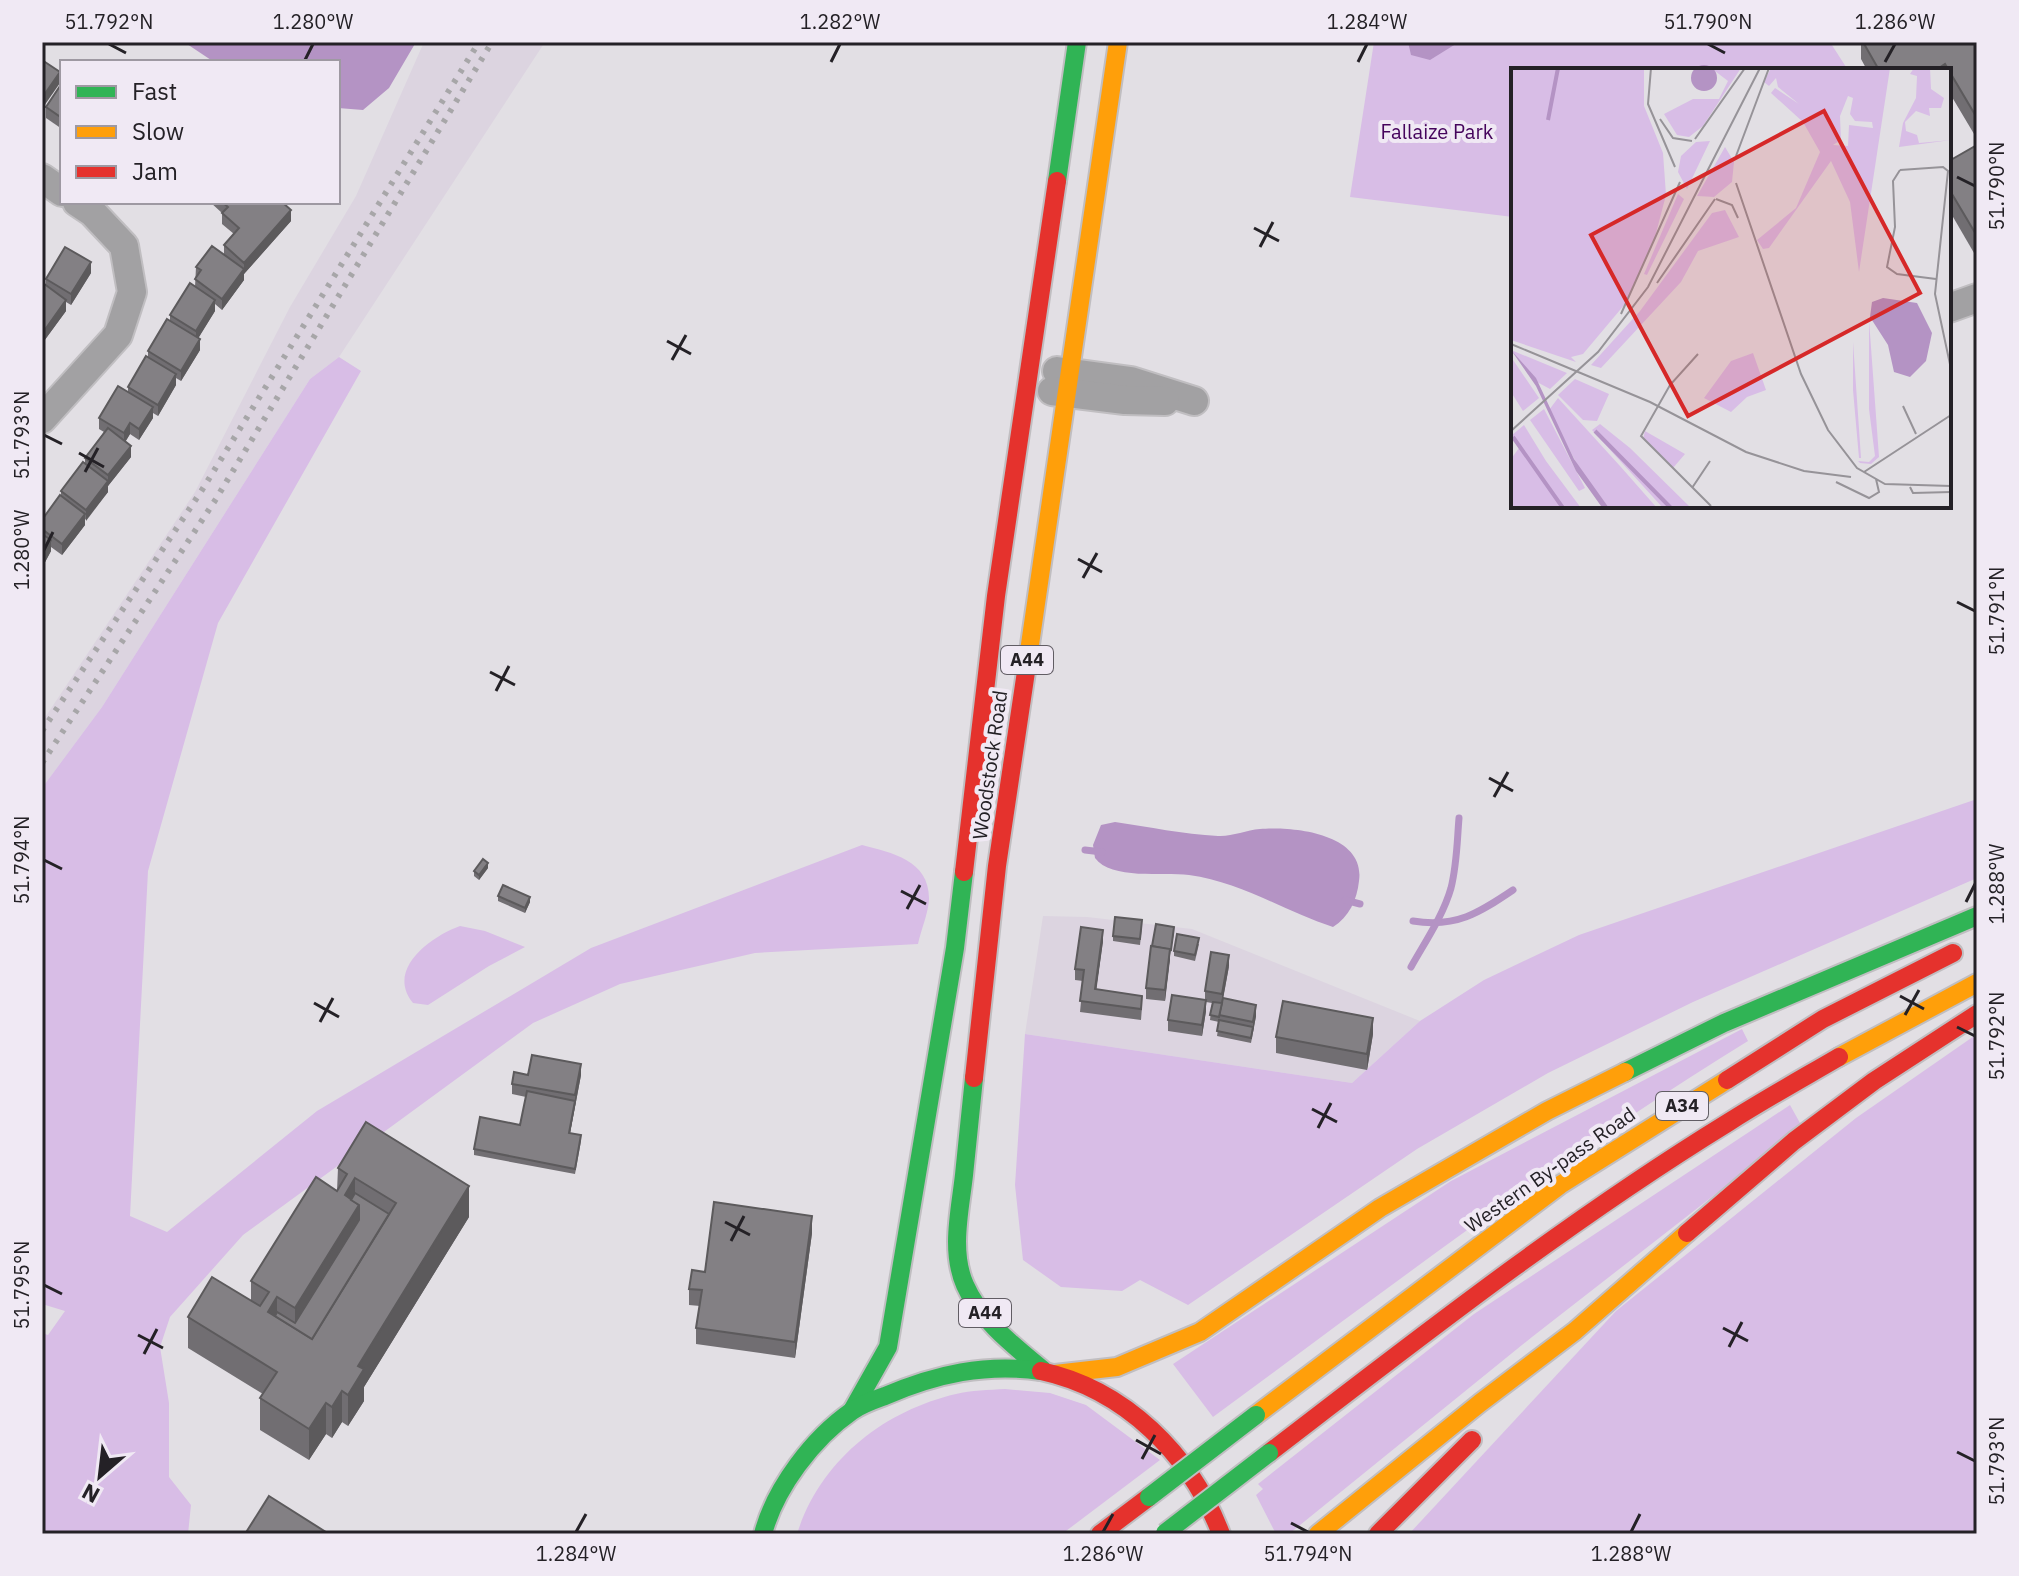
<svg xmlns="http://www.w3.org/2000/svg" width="2019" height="1576" font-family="'IBM Plex Sans',sans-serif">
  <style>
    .built { fill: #dcd4e0 }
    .green { fill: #d8bde6 }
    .water { fill: #b493c4 }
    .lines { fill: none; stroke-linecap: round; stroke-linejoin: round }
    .stream { stroke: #b493c4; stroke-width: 7 }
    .street-casing { stroke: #c0bec1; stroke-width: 32 }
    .fast-casing { stroke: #c0bec1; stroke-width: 22 }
    .slow-casing { stroke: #c0bec1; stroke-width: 22 }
    .jam-casing { stroke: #c0bec1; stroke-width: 22 }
    .street { stroke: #a2a1a3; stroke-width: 28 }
    .fast { stroke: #30b455; stroke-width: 18 }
    .slow { stroke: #ff9f0a; stroke-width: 18 }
    .jam { stroke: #e5322d; stroke-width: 18 }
    .rail { stroke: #a7a6a8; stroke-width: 6; stroke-dasharray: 4 8; stroke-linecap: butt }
    .fast-bridge-casing { stroke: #c0bec1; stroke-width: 22; stroke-linecap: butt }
    .fast-bridge { stroke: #30b455; stroke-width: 18 }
    .wall { fill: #716e72 }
    .shaded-wall { fill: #5c5a5c }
    .building { fill: #838084; stroke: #5c5a5c; stroke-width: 2; fill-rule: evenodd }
    .ticks { fill: none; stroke: #242126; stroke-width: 3 }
    .labels { text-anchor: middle; stroke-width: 8; stroke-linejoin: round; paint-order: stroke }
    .shield { fill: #f0e9f4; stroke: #615d64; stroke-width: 2 }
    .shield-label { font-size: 18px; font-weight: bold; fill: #242126 }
    .park-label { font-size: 20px; fill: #45045c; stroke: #f0e9f4 }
    .street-label { font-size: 20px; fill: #242126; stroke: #f0e9f4 }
    .inset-river { fill: none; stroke: #b493c4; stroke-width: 4 }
    .inset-road { fill: none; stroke: #969398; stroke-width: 2 }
    .view { fill: #d62828; fill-opacity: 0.15; stroke: #d62828; stroke-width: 4 }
    .inset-edge { fill: none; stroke: #242126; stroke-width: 4 }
    .neatline { fill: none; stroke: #242126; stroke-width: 3 }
    .ticks-label { font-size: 20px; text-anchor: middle; fill: #242126 }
  </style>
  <rect width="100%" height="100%" fill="#e2dfe4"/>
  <g class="built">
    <path d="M424 42H545L339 357 310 379 102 707 42 788V722L195 492 290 307 356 196Z"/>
    <path d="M1043 916 1087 917 1192 929 1420 1021 1352 1083 1025 1034Z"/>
  </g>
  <g class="green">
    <path d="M1374 42H1830L1846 67 1840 70H1513V217L1350 197Z"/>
    <path d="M339 357 361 371 218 623 148 871 130 1216 167 1232 317 1111 591 948 862 845C892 853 930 860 929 900 928 914 921 930 918 944L755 953 620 984 533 1023 243 1235 170 1317 160 1347 169 1403V1477L191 1505 188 1534H42V1333L48 1335 65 1311 42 1304V788L102 707 310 379Z"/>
    <path d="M1977 799V878L1693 1002 1548 1073 1417 1149 1188 1305 1140 1280 1122 1291 1061 1287 1023 1260 1015 1185 1025 1034 1352 1083 1420 1021 1484 980 1579 935Z"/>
    <path d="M460 926 485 931 525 947 489 966 428 1005 413 1003C385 969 432 936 460 926Z"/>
    <path d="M1742 1029 1748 1041C1563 1155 1388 1288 1213 1417L1173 1364 1451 1181Z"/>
    <path d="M1977 1034V1534H1409L1616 1311 1856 1118Z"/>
    <path d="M1790 1105 1800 1123 1749 1168 1532 1337 1289 1534H1276L1256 1495 1263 1489 1258 1484 1474 1314Z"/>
    <path d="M1005 1389 1050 1393 1086 1405 1160 1460 1062 1534H797C820 1461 883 1411 956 1394 971 1390 989 1390 1005 1389Z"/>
  </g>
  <g class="water">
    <path d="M184 42H416L389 88 363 110 338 108V62H214Z"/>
    <path d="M1408 42H1459L1430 60 1411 55Z"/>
    <path d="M1115 822C1149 827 1183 834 1218 836 1231 837 1246 830 1260 829 1292 826 1366 833 1359 881 1357 900 1349 917 1333 927 1284 911 1241 882 1189 875 1163 872 1111 880 1095 858L1093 845 1101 825Z"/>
  </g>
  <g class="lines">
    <g class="stream">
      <path d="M1085 850 1102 852"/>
      <path d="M1345 900 1360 904"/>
      <path d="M1413 921C1456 928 1479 913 1513 890"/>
      <path d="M1411 967C1425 942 1443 916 1451 888 1457 864 1457 842 1459 818"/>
    </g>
    <g class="street-casing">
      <g id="street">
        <path d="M42 178 62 192"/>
        <path d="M1949 308 1977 298"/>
        <path d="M1057 371 1131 381 1194 401"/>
        <path d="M1052 391 1125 400 1165 401"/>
        <path d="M42 419 118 335 132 292 124 246 92 212 77 202"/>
      </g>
    </g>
    <g class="fast-casing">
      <g id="fast">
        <path d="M1057 181 1077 42"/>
        <path d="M1625 1072 1724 1023 1977 916"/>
        <path d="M974 1078C971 1110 967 1143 964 1175 960 1211 950 1251 965 1285 980 1320 1014 1346 1043 1370"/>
        <path d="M853 1409 888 1347 955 948 964 872"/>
        <path d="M763 1534C775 1488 813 1438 852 1411 862 1404 874 1400 885 1396 936 1374 986 1363 1041 1371"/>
      </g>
    </g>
    <g class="slow-casing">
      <g id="slow">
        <path d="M1027 665 1118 42"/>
        <path d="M1839 1057 1977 983"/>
        <path d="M1055 1374 1117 1367 1200 1332 1380 1208 1547 1111 1625 1072"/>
        <path d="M1256 1415 1560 1185 1727 1080"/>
        <path d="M1318 1534 1480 1403 1575 1331 1687 1233"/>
      </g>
    </g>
    <g class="jam-casing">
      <g id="jam">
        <path d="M964 872 996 596 1057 181"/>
        <path d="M974 1078 997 866 1027 665"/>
        <path d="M1727 1080 1823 1019 1953 953"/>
        <path d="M1687 1233 1794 1141 1874 1081 1977 1014"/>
        <path d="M1041 1371C1125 1389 1191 1455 1221 1534"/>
        <path d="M1269 1453C1419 1338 1568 1221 1729 1122 1765 1099 1803 1078 1839 1057"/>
        <path d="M1100 1534 1149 1497"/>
        <path d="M1378 1534 1472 1440"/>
      </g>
    </g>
    <use href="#street" class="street"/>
    <use href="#fast" class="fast"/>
    <use href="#slow" class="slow"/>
    <use href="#jam" class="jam"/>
    <g class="rail">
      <path d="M42 731 202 490 479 42"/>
      <path d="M42 763 216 499 492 42"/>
    </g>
    <g class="fast-bridge-casing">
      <g id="fast-bridge">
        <path d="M1149 1497 1256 1415"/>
        <path d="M1165 1533 1269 1453"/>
      </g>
    </g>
    <use href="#fast-bridge" class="fast-bridge"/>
  </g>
  <g class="wall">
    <path d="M1861 42H1977V139L1949 92V70H1867L1861 59Z"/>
    <path d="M62 83V129L46 118V107Z"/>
    <path d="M1977 145V251L1974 253 1949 210V161Z"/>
    <path d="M210 202H282L291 221 244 274V280L222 310 215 304V311L198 338 200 350 181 381 176 378V385L158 416 153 413V418L139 440 130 434 125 442 131 457 108 486V492L85 520V525L62 555 51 547V551L44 564 42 563V515L44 517 61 496V491L85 464V458L104 432 99 429V418L128 392V387L148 358V351L170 321V315L195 287 196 267 224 254V245L234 234 222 224V213Z"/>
    <path d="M91 273 71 305 66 302V311L44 341 42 340V285L46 286V279Z"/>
    <path d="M488 868 479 880 474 876V871Z"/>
    <path d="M498 896 530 902 525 913 498 901Z"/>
    <path d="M1142 926 1140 945 1113 941V936Z"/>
    <path d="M1174 933 1170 955 1165 1001 1146 999V988Z"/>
    <path d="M1103 941 1096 990 1142 1007 1141 1020 1080 1012 1083 981 1075 980V969Z"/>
    <path d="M1199 944 1195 961 1174 956V951Z"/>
    <path d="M1229 966 1223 998 1256 1016 1251 1043 1217 1036 1219 1022 1210 1020 1212 1003 1206 1002V1011L1202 1036 1168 1031V1020L1205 1000V991Z"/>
    <path d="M1373 1034 1367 1070 1276 1053V1037Z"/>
    <path d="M581 1075 570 1133 581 1141 575 1174 474 1155V1149L520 1125 526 1097 512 1094V1084Z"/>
    <path d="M338 1168 469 1217 364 1387V1401L348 1426 342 1422 332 1438 326 1434 309 1460 260 1430V1398L263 1394 188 1348V1317L251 1301V1281L337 1191Z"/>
    <path d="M812 1233 795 1358 696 1344V1328L700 1306 689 1305V1289L705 1272Z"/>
  </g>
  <g class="shaded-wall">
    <path d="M1945 64V70H1936Z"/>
    <path d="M60 72V83L44 106V95Z"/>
    <path d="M291 210V221L244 274V280L222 310V299L244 269V263Z"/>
    <path d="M1977 229V251L1974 253V231Z"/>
    <path d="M91 262V273L71 305V294Z"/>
    <path d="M66 300V311L44 341V331Z"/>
    <path d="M215 300V311L196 342V331Z"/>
    <path d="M200 339V350L181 381V371Z"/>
    <path d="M176 374V385L158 416V405Z"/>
    <path d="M153 407V418L139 440V429Z"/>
    <path d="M130 423V434L124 444V433Z"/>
    <path d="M131 446V457L108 486V475Z"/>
    <path d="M108 481V492L86 521V510Z"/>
    <path d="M85 514V525L62 555V544Z"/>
    <path d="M51 540V551L44 564V553Z"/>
    <path d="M488 863V868L479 880V875Z"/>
    <path d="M530 897V902L525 913V908Z"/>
    <path d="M1103 930V941L1095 1000V989Z"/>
    <path d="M1170 949V960L1165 1001V990Z"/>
    <path d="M1229 955V966L1222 1005V994Z"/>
    <path d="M1206 1000V1011L1202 1036V1025Z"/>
    <path d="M1256 1005V1016L1253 1032V1022Z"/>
    <path d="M1373 1018V1034L1367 1070V1054Z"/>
    <path d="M581 1064V1075L569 1139V1133Z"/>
    <path d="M355 1178V1209L345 1195Z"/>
    <path d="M469 1186V1217L364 1387V1401L348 1426V1395L358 1366Z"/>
    <path d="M359 1205V1236L295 1339V1308Z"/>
    <path d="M812 1216V1233L795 1358V1342Z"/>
    <path d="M277 1297V1328L268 1312Z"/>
    <path d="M342 1391V1422L332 1438V1407Z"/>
    <path d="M326 1403V1434L309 1460V1429Z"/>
  </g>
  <g class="building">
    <path d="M1863 42H1977V118L1945 64 1936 70H1879Z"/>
    <path d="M42 60 60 72 44 95 42 94Z"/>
    <path d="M62 83V118L46 107Z"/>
    <path d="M1977 145V229L1974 231 1949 189V161Z"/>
    <path d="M222 202H282L291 210 244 263 224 245 239 228 222 213 228 207Z"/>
    <path d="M212 246 244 269 222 299 195 279 201 270 196 267Z"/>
    <path d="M65 247 91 262 71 294 46 279Z"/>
    <path d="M43 283 66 300 44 331 42 329V285Z"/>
    <path d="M190 283 215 300 196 331 170 315Z"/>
    <path d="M167 319 200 339 181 371 148 351Z"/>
    <path d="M146 356 176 374 158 405 128 387Z"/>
    <path d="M118 386 153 407 139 429 130 423 124 433 99 418Z"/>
    <path d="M108 428 131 446 108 475 85 458Z"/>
    <path d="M83 462 108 481 86 510 61 491Z"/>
    <path d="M60 495 85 514 62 544 42 529V515L44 517Z"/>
    <path d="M42 534 51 540 44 553 42 552Z"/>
    <path d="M483 859 488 863 479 875 474 871Z"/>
    <path d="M503 885 530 897 525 908 498 896Z"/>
    <path d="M1115 917 1142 920 1140 939 1113 936Z"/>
    <path d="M1156 924 1174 927 1171 950 1152 946Z"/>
    <path d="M1081 927 1103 930 1095 989 1142 996 1141 1009 1080 1001 1084 970 1075 969Z"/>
    <path d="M1177 934 1199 938 1195 955 1174 951Z"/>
    <path d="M1151 946 1170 949 1165 990 1146 988Z"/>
    <path d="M1211 952 1229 955 1222 994 1205 991Z"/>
    <path d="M1172 995 1206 1000 1202 1025 1168 1020Z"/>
    <path d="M1223 998 1256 1005 1253 1022 1219 1015Z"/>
    <path d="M1283 1001 1373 1018 1367 1054 1276 1037Z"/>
    <path d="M1213 1002 1222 1003 1219 1017 1210 1015Z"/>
    <path d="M1219 1020 1253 1027 1251 1038 1217 1031Z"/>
    <path d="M532 1055 581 1064 575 1095 512 1084 514 1072 528 1075Z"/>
    <path d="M527 1091 575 1101 569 1133 581 1135 575 1169 474 1149 480 1117 520 1125Z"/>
    <path d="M366 1122 469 1186 358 1366 364 1369 348 1395 342 1391 332 1407 326 1403 309 1429 260 1398 277 1372 188 1317 212 1277 260 1306 269 1292 251 1281 316 1177 337 1191 347 1174 338 1168ZM355 1178 396 1203 312 1339 268 1312 277 1297 295 1308 359 1205 345 1195Z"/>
    <path d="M355 1193 389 1214 312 1339 275 1316 277 1312 295 1323 359 1220V1205L351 1200Z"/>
    <path d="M714 1202 812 1216 795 1342 696 1328 702 1290 689 1289 692 1270 705 1272Z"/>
    <path d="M269 1496 329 1534H245Z"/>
  </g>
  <path class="ticks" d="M109 44 126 53M1708 44 1725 53M304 62 313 44M831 62 840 44M1358 62 1367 44M1885 62 1895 44M1957 177 1975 186M1254 228 1279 241M1260 247 1273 222M667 341 691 354M672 360 686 335M44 435 62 444M79 453 104 467M85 472 98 448M44 550 53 532M1078 559 1102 572M1083 578 1097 553M1957 602 1975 611M490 672 515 685M496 691 509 666M1489 778 1513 791M1494 797 1508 772M44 860 62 869M901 891 926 904M1966 902 1975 884M907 909 920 885M1900 996 1924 1009M314 1003 339 1017M1905 1015 1919 990M320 1022 333 998M1957 1027 1975 1036M1312 1109 1337 1122M1318 1128 1331 1103M725 1222 750 1235M731 1241 744 1216M44 1285 62 1294M1723 1328 1748 1341M138 1335 163 1348M1729 1347 1742 1322M144 1354 157 1329M1136 1440 1161 1454M1957 1452 1975 1461M1142 1459 1155 1435M1291 1523 1308 1532M576 1532 586 1514M1103 1532 1113 1514M1631 1532 1640 1514"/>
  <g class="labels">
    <g class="shield">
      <rect x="1001" y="646" width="52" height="28" rx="6"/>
      <rect x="1656" y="1092" width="52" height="28" rx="6"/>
      <rect x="959" y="1299" width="52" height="28" rx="6"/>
    </g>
    <g class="shield-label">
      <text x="1027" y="666">A44</text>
      <text x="1682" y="1112">A34</text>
      <text x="985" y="1319">A44</text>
    </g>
    <g class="park-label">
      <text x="1437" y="139">Fallaize Park</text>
    </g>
    <g class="street-label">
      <text transform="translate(990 765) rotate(-82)" y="7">Woodstock Road</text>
      <text transform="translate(1550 1170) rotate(-35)" y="7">Western By-pass Road</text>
    </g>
  </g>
  <g transform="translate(1511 68)">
    <rect width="440" height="440" fill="#e2dfe4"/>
    <path d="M0 0H133V38L152 85 155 127 143 173 114 236 72 286 60 289 65 294 0 272ZM200 0H230L192 58 178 69 166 67 153 46 182 31H208L217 13ZM260 0H379L348 204 339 134 320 93 258 180 252 181 246 172 285 140 309 84 292 54 260 25 264 20 288 36 267 19 265 10 258 18 253 14ZM337 28 342 30 339 46 344 53 361 54 362 60 338 57 337 78 322 77 330 72 329 48ZM403 0H419L420 21 433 30 430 40H418L419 48 405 43 394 54 395 63 406 67 408 75 440 72 388 79 392 55 405 30 406 8 399 6ZM199 73 198 75 176 121 167 104 170 88 185 74ZM214 79 223 94 221 114 203 129 186 128ZM167 126 173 131 136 207 133 206ZM214 142 228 169 187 183 170 214 90 300 80 297 129 243 201 145ZM358 252 368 389 360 396 349 395 347 393 358 394 364 388 358 341ZM342 274 350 390H348L342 322ZM0 282 56 305 39 321 26 314ZM242 285 255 322 236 329 220 344 193 330 220 293ZM0 289 28 330 12 343 0 324ZM64 311 98 326 86 353 72 352 47 327ZM47 330 109 398 146 440H98L68 400 38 342ZM33 341 74 420 68 423 19 352ZM89 356 119 380 179 439 152 440 81 362ZM13 357 35 393 70 440H0V391L8 380 0 368ZM134 363 174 386 162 400 132 371Z" fill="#d8bde6" fill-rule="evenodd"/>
    <path d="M180 10a13 13 0 1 1 26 0a13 13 0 1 1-26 0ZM372 230 406 235 421 265 415 293 399 309 383 304 377 277 359 249 361 234ZM0 282 25 310 63 391 98 440 90 438 65 403 25 318Z" fill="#b493c4"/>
    <path class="inset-river" d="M37 52 47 0M84 363 160 440M2 369 52 440"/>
    <path class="inset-road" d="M140 0 137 36 164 99M149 51 162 70 181 73M184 71 234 0M225 88 258 0M389 102 432 99 437 103 424 226 440 301M389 102 382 113 384 159 376 199 386 206 425 211M225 115 290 306 317 362 346 400 374 416 440 418M205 131 221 137 227 150M146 215 204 131M110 246 169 114M0 276 139 334 235 384 293 403 340 409M187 286 159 317 130 368 200 438M392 338 405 366M0 363 87 284 137 219 249 0M353 404 440 347M325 414 358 430 368 424 365 411M399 419 402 425 440 424M181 420 199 393"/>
    <path class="view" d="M313 43 409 225 177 348 80 167Z"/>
    <rect width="440" height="440" class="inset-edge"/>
  </g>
  <rect width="2019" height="1576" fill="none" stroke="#f0e9f4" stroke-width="88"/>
  <rect x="60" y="60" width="280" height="144" fill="#f0e9f4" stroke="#9e99a2" stroke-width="2"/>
  <rect x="76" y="86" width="40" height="12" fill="#30b455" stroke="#9e99a2" stroke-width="2"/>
  <text x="132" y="100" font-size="24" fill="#242126">Fast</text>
  <rect x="76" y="126" width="40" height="12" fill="#ff9f0a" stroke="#9e99a2" stroke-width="2"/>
  <text x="132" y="140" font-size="24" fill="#242126">Slow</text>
  <rect x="76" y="166" width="40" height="12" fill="#e5322d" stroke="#9e99a2" stroke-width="2"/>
  <text x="132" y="180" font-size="24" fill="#242126">Jam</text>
  <g transform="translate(100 1476) rotate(208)" stroke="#f0e9f4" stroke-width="6" paint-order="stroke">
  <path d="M0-6L14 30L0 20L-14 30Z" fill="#242126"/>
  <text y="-12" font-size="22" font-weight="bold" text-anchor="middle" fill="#242126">N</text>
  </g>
  <rect x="44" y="44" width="1931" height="1488" class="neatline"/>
  <g class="ticks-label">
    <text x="109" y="29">51.792°N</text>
    <text x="313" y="29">1.280°W</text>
    <text x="840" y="29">1.282°W</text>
    <text x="1367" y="29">1.284°W</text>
    <text x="1708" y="29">51.790°N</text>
    <text x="1895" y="29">1.286°W</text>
    <text transform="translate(1997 186) rotate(-90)" y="7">51.790°N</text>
    <text transform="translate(22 435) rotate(-90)" y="7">51.793°N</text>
    <text transform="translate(22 550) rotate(-90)" y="7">1.280°W</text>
    <text transform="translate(1997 611) rotate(-90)" y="7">51.791°N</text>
    <text transform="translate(22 860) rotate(-90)" y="7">51.794°N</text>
    <text transform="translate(1997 884) rotate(-90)" y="7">1.288°W</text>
    <text transform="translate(1997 1036) rotate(-90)" y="7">51.792°N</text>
    <text transform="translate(22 1285) rotate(-90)" y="7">51.795°N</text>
    <text transform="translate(1997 1461) rotate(-90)" y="7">51.793°N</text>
    <text x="576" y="1561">1.284°W</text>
    <text x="1103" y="1561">1.286°W</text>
    <text x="1308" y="1561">51.794°N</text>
    <text x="1631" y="1561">1.288°W</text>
  </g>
</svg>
